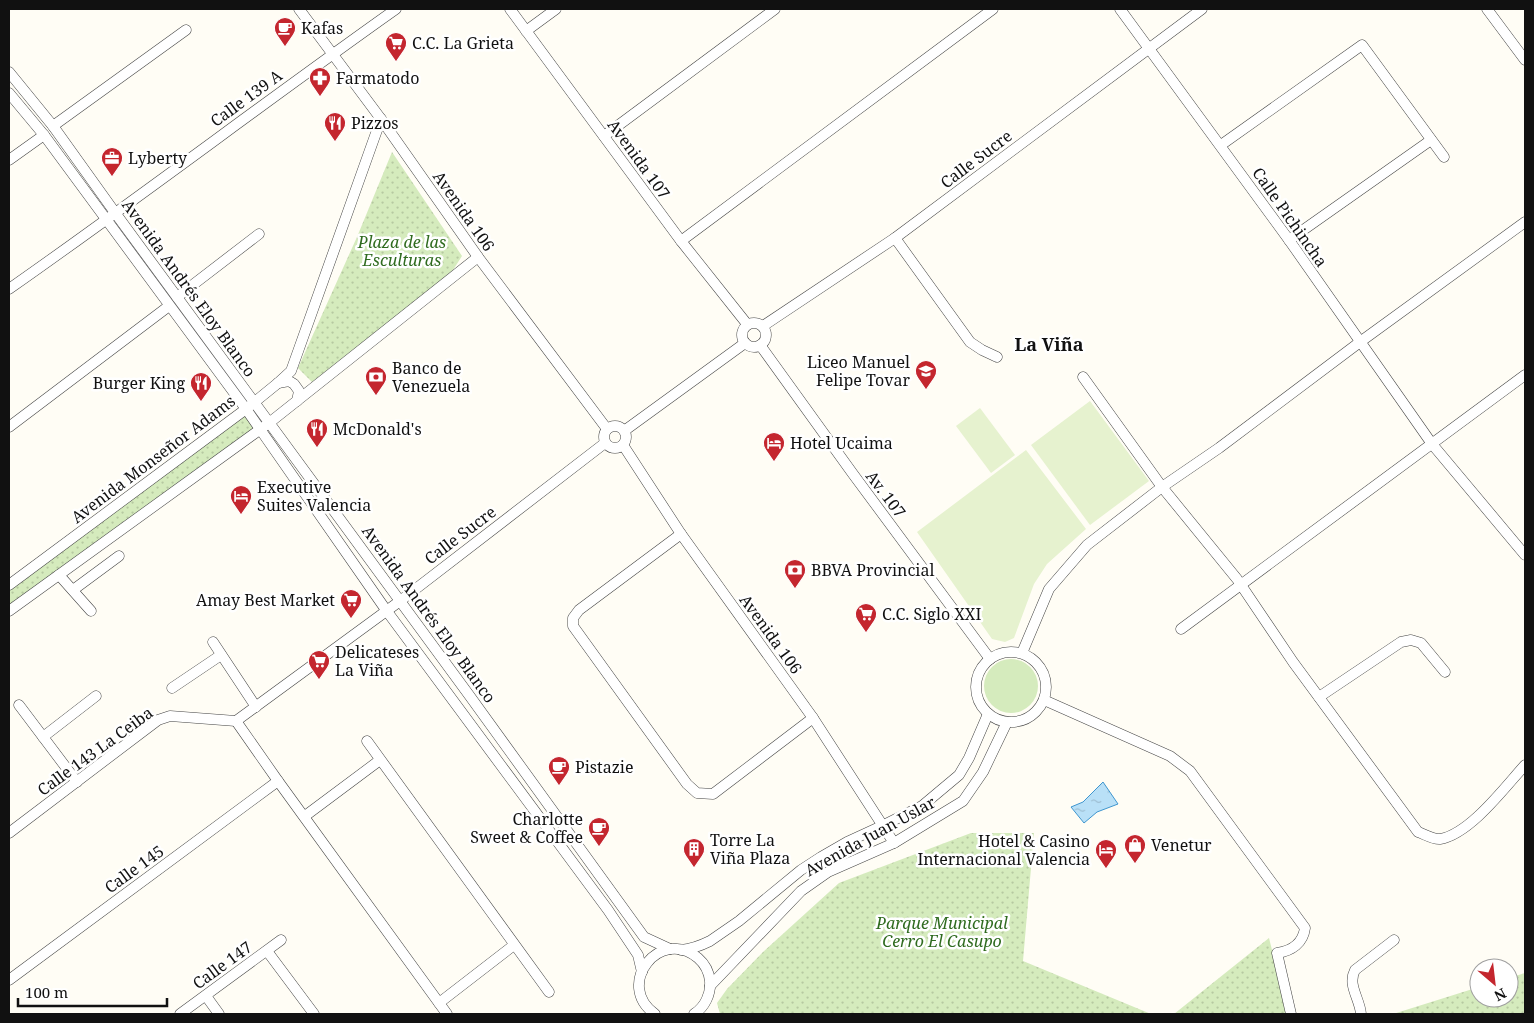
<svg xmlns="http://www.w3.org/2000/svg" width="1534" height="1023" font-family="'Noto Serif',serif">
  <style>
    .grass { fill: #d5ebbd }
    .park { fill: url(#park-dots) }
    .pitch { fill: #e6f2cf }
    .water { fill: url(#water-ripples); stroke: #3f96cf }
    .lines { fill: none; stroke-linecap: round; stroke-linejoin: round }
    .street-casing { stroke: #444; stroke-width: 11 }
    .street { stroke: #fff; stroke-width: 10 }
    .labels { text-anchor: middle; stroke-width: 5; stroke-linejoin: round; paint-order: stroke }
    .poi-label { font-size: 16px; fill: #111; stroke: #fff; text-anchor: start }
    .street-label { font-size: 16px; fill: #111; stroke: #fff }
    .park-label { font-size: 16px; font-style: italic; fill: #2f6b1f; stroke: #fff }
    .neighbourhood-label { font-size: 18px; font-weight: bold; fill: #111; stroke: #fff }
  </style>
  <defs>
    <pattern id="park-dots" width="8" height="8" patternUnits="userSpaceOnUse" patternTransform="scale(1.25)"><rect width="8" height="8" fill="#d5ebbd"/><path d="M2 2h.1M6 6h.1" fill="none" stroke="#b6c8a1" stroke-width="1.8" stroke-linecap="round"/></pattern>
    <pattern id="water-ripples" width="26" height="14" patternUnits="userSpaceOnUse" patternTransform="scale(1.25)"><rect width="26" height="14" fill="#b9e0f7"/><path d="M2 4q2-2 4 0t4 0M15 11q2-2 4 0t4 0" fill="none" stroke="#9ebfd3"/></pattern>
  </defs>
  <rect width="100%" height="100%" fill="#fffdf5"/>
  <circle class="grass" cx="1011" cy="686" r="27"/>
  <g class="park">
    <path d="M392 152 462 256 453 270 431 289 312 382 298 368 357 237Z"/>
    <path d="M246 409 260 430 9 611V585Z"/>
    <path d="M971 833H1034L1023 961 1151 1014H720L717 1003 727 989 763 952 839 883Z"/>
    <path d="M1269 938 1288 1014H1174Z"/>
    <path d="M1525 973V1014H1393L1479 987V998H1509V978Z"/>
  </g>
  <g class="pitch">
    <path d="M1090 401 1149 481 1090 525 1031 445Z"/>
    <path d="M980 408 1015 455 991 473 956 426Z"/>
    <path d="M1026 450 1086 529 1047 564 1034 584 1014 638 1005 642 992 639 917 532Z"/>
  </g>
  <path class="water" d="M1103 782 1118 804 1097 812 1084 823 1071 807 1083 802Z"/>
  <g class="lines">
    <g class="street-casing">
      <g id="street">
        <path d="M299 9 381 119 478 257 607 429"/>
        <path d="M510 9 681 241 747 324"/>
        <path d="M1120 9 1289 240 1432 444 1525 555"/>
        <path d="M1487 9 1525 60"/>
        <path d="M526 31 556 9"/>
        <path d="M9 72 53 126 116 214 469 695 644 937 670 949"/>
        <path d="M9 93 44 135 246 409 386 610 608 910 638 955 642 972"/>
        <path d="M53 126 186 30"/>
        <path d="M604 136 775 9"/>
        <path d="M1221 145 1362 45 1444 157"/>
        <path d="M9 160 44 135"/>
        <path d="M895 238 970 342 982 350 997 357"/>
        <path d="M1289 240 1431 140"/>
        <path d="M681 241 993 9"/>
        <path d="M9 289C139 198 266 101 396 9"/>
        <path d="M177 297 259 234"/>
        <circle cx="754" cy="335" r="12"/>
        <path d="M763 326 895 238 1202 9"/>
        <path d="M760 345 853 474 990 659"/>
        <path d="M1083 377 1162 487 1237 579 1293 662 1418 832C1424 834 1434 840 1440 839 1470 834 1505 787 1525 765"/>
        <path d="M278 383 289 381 294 384 299 391 297 401"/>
        <circle cx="615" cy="437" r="11"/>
        <path d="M9 427 169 306"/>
        <path d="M624 431 745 343"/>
        <path d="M623 445 681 534 813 718 894 843"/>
        <path d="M681 534 579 610 573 618V626L687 784 697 793 713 794 813 718"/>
        <path d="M59 575 91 611"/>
        <path d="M9 585 246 409 278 383 291 371 381 119"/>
        <path d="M73 590 119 556"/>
        <path d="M9 611 269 423 478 257"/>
        <path d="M1181 629 1525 375"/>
        <path d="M213 642 256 707"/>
        <circle cx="1011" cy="687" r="35"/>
        <path d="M1022 653 1049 589 1087 545 1162 487 1219 448 1360 342 1525 222"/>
        <path d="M172 688 221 655"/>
        <path d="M1319 697 1401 642 1411 640 1421 643 1445 672"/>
        <path d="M1044 700 1170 756 1190 771 1305 928C1303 943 1292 951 1277 953L1291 1014"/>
        <path d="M19 705 77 782"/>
        <path d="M236 721 400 601 605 443"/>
        <path d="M236 721 278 781 447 1014"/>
        <path d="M43 737 96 696"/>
        <path d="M367 741 549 992"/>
        <path d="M305 816 380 760"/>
        <path d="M9 833 158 720 170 716 236 721"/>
        <path d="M681 950C692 949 700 946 710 941L739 921 801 870 821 857 847 842 884 825 922 806 959 775 969 758 988 714"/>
        <path d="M267 951 314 1014"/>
        <path d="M9 980 278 781"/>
        <path d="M710 986 801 891 828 872 894 843 963 801 983 772 1007 722"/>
        <path d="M206 996 219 1014"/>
        <path d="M439 1003 514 945"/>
        <path d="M180 1014 281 940"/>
        <path d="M655 1014C614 985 660 926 698 958 705 964 709 972 710 981 711 994 705 1007 694 1014"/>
        <path d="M1361 1014C1360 999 1347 985 1355 970L1394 940"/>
      </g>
    </g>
    <use href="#street" class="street"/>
  </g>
  <defs>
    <g id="cafe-pin" transform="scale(1.125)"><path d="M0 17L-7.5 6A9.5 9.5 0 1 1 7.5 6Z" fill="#c4262e" stroke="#fff"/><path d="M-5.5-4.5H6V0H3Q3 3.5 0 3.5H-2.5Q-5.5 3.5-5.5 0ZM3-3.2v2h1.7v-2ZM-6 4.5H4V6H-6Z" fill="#fff"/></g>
    <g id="supermarket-pin" transform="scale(1.125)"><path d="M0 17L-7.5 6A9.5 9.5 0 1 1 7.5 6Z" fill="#c4262e" stroke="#fff"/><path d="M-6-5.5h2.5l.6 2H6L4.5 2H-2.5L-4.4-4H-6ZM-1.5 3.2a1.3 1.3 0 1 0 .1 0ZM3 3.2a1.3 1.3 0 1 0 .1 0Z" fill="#fff"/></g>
    <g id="pharmacy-pin" transform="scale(1.125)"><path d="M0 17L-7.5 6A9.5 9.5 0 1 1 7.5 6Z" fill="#c4262e" stroke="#fff"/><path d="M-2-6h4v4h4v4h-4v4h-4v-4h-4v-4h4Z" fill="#fff"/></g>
    <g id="restaurant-pin" transform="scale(1.125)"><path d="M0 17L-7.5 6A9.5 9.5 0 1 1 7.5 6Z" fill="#c4262e" stroke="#fff"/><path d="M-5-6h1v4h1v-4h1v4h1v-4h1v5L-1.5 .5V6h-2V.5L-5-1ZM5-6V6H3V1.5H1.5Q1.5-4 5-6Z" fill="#fff"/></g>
    <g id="office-pin" transform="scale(1.125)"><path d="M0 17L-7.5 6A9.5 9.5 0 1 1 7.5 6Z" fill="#c4262e" stroke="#fff"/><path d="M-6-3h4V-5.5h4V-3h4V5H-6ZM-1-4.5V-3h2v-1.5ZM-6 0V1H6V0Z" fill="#fff"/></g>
    <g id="school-pin" transform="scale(1.125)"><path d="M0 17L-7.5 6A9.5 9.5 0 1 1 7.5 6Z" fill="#c4262e" stroke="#fff"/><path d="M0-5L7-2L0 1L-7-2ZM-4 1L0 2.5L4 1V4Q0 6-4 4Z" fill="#fff"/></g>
    <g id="bank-pin" transform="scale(1.125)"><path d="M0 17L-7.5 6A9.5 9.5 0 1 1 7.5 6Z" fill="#c4262e" stroke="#fff"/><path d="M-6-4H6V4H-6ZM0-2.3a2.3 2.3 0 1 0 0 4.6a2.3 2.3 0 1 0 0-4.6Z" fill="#fff"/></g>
    <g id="hotel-pin" transform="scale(1.125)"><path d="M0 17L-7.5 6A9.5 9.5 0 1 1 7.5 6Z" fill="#c4262e" stroke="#fff"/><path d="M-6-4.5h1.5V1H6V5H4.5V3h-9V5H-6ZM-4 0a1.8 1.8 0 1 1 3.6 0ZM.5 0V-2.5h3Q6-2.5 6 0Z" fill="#fff"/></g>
    <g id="shop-pin" transform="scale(1.125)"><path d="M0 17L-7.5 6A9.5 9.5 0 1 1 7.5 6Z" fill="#c4262e" stroke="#fff"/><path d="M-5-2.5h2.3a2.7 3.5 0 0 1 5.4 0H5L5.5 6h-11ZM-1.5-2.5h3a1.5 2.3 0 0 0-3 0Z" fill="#fff"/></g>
    <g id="building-pin" transform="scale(1.125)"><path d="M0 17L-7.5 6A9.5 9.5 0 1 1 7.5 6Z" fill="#c4262e" stroke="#fff"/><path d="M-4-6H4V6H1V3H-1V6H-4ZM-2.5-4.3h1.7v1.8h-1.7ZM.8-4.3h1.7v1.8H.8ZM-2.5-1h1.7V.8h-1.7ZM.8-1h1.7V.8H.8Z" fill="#fff"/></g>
  </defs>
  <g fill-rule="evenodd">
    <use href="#cafe-pin" x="285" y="28"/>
    <use href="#supermarket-pin" x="396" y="43"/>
    <use href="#pharmacy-pin" x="320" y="78"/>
    <use href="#restaurant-pin" x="335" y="123"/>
    <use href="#office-pin" x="112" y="158"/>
    <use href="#school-pin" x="926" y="371"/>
    <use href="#bank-pin" x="376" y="377"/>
    <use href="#restaurant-pin" x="201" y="383"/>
    <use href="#restaurant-pin" x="317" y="429"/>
    <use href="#hotel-pin" x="774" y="443"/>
    <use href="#hotel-pin" x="241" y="496"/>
    <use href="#bank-pin" x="795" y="570"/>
    <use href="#supermarket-pin" x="351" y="600"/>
    <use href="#supermarket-pin" x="866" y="614"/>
    <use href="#supermarket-pin" x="319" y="661"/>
    <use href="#cafe-pin" x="559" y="767"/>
    <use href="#cafe-pin" x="599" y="828"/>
    <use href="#shop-pin" x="1135" y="845"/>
    <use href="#building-pin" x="694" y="849"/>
    <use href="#hotel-pin" x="1106" y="850"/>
  </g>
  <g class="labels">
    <g class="poi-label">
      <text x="301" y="34">Kafas</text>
      <text x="412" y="49">C.C. La Grieta</text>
      <text x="336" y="84">Farmatodo</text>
      <text x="351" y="129">Pizzos</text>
      <text x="128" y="164">Lyberty</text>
      <text x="910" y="368" text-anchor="end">Liceo Manuel<tspan x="910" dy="18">Felipe Tovar</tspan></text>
      <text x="392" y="374">Banco de<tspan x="392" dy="18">Venezuela</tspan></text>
      <text x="185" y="389" text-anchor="end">Burger King</text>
      <text x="333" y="435">McDonald's</text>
      <text x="790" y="449">Hotel Ucaima</text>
      <text x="257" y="493">Executive<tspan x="257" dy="18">Suites Valencia</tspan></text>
      <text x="811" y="576">BBVA Provincial</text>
      <text x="335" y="606" text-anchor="end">Amay Best Market</text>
      <text x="882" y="620">C.C. Siglo XXI</text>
      <text x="335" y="658">Delicateses<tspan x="335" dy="18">La Viña</tspan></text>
      <text x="575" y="773">Pistazie</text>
      <text x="583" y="825" text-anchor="end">Charlotte<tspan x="583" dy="18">Sweet &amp; Coffee</tspan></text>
      <text x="710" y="846">Torre La<tspan x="710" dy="18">Viña Plaza</tspan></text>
      <text x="1090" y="847" text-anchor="end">Hotel &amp; Casino<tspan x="1090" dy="18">Internacional Valencia</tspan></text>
      <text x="1151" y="851">Venetur</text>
    </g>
    <g class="street-label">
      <text transform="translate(246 98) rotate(-36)" y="6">Calle 139 A</text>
      <text transform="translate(639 159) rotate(54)" y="6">Avenida 107</text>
      <text transform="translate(976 159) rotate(-37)" y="6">Calle Sucre</text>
      <text transform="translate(464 211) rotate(55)" y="6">Avenida 106</text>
      <text transform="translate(1290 217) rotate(55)" y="6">Calle Pichincha</text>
      <text transform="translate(189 288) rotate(54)" y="6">Avenida Andrés Eloy Blanco</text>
      <text transform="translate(153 459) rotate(-37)" y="6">Avenida Monseñor Adams</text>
      <text transform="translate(886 494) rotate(53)" y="6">Av. 107</text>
      <text transform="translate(460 535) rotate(-37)" y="6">Calle Sucre</text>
      <text transform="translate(429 614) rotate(54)" y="6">Avenida Andrés Eloy Blanco</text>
      <text transform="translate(771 634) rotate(54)" y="6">Avenida 106</text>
      <text transform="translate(95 751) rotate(-36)" y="6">Calle 143 La Ceiba</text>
      <text transform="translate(870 836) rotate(-29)" y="6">Avenida Juan Uslar</text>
      <text transform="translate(134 869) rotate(-36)" y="6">Calle 145</text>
      <text transform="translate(222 965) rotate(-36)" y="6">Calle 147</text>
    </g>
    <g class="park-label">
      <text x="402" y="248">Plaza de las<tspan x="402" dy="18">Esculturas</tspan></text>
      <text x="942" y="929">Parque Municipal<tspan x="942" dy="18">Cerro El Casupo</tspan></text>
    </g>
    <g class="neighbourhood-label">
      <text x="1049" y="351">La Viña</text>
    </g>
  </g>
  <rect width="1534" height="1023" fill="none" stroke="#111111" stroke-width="20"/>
  <g transform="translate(1494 983) rotate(152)"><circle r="24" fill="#ffffff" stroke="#a0a0a0"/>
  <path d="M0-4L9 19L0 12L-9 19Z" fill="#c4262e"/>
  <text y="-8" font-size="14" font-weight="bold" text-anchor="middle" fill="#111111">N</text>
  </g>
  <path d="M18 998v8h149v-8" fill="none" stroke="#111111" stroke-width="2.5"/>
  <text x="25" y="998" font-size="15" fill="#111111" stroke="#ffffff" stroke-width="4" paint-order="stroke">100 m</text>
</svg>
